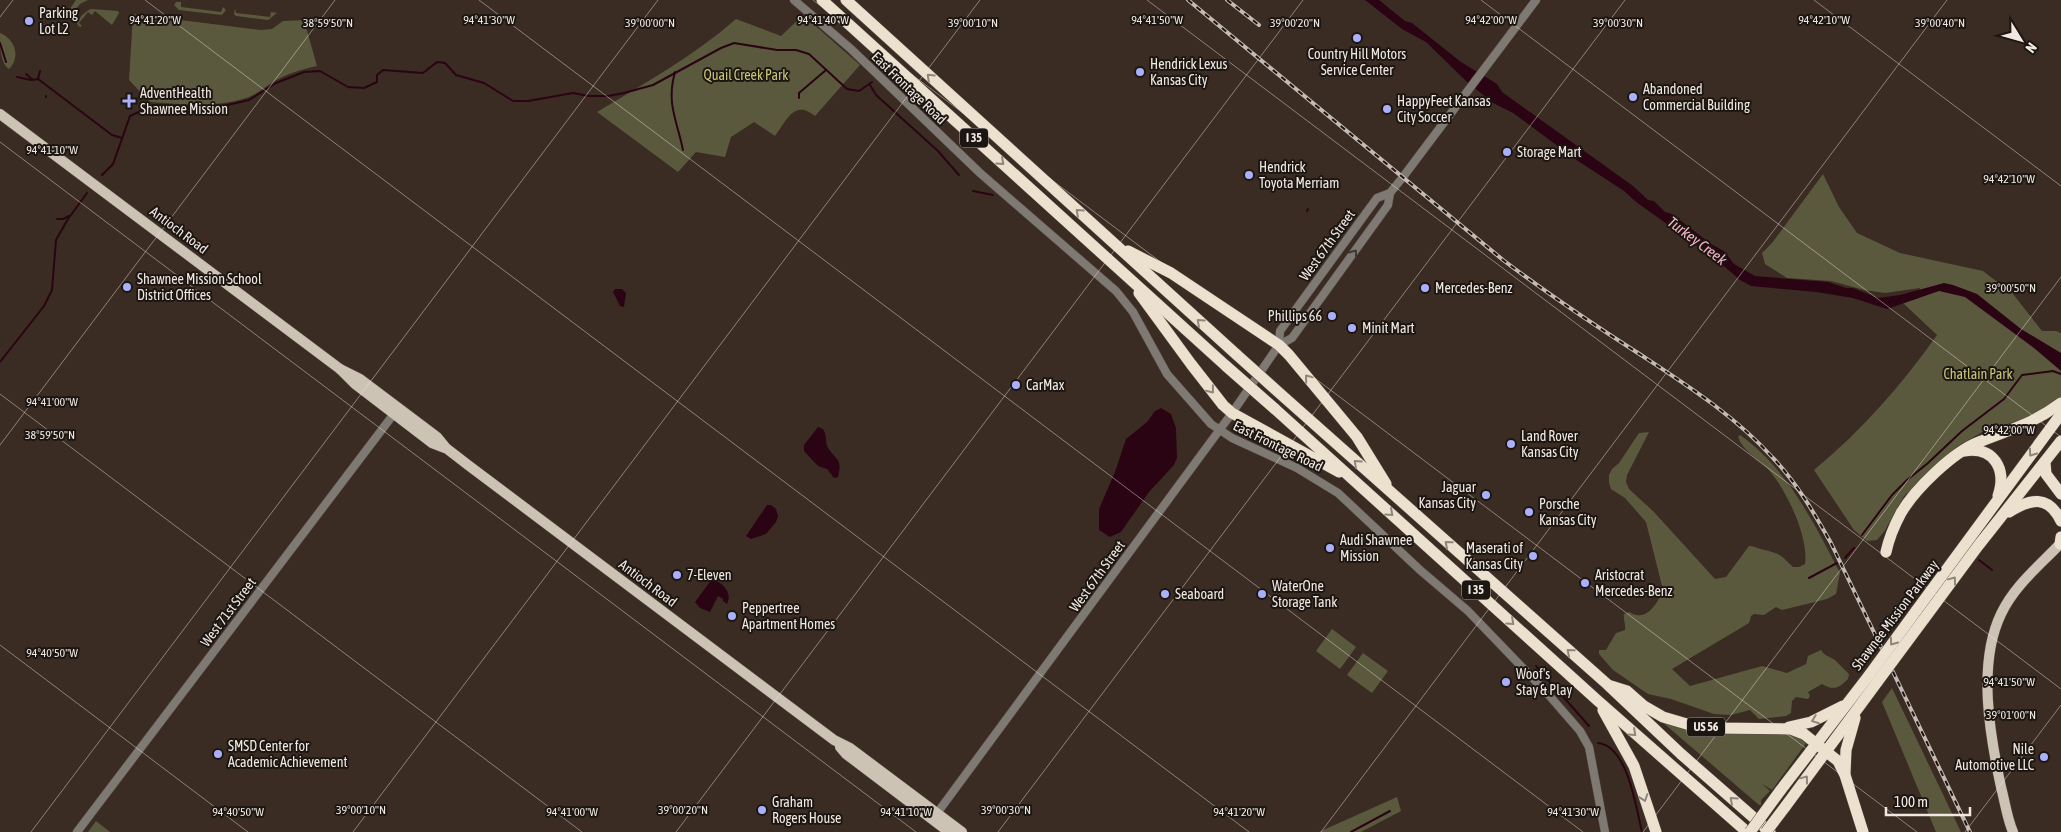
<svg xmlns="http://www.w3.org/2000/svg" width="2061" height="832" font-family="'Asap Condensed',sans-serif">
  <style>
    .green { fill: #5a593d }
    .water { fill: #2b0414 }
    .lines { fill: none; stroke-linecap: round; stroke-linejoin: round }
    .stream { stroke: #2b0414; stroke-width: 2 }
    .minor-casing { stroke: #574a42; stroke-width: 9 }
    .major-casing { stroke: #574a42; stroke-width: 11 }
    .highway-casing { stroke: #574a42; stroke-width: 12 }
    .minor { stroke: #7e7972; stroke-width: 8 }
    .major { stroke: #ccc3b5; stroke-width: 10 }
    .highway { stroke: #ece1cf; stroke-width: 11 }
    .rail-casing { stroke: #c5bab3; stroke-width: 4 }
    .rail { stroke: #1c1612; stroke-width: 2; stroke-dasharray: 5.5; stroke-linecap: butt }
    .highway-bridge-casing { stroke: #574a42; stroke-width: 12; stroke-linecap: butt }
    .highway-bridge { stroke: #ece1cf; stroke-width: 11 }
    .oneway { stroke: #8e867a }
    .oneway2 { stroke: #3e3934 }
    .ticks { fill: none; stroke: #f2e8e2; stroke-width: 1; stroke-opacity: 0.45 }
    .poi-dot { fill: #aab0fb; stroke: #1c1612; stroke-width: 2 }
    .labels { text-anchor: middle; stroke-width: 4; stroke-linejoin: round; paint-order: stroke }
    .shield { fill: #1c1612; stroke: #b2a9a4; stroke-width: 1 }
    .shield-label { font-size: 12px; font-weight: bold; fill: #f2e8e2 }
    .poi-label { font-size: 14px; fill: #f2e8e2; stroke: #1c1612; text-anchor: start }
    .park-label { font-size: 14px; fill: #c8c679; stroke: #1c1612 }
    .street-label { font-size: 14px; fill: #f2e8e2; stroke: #1c1612 }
    .water-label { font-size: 15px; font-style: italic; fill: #f6b5c7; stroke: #1c1612 }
    .ticks-label { font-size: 12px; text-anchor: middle; fill: #f2e8e2; stroke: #1c1612; stroke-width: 4; stroke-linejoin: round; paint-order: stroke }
  </style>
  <rect width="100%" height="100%" fill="#3a2c23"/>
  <g class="green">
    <path d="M76 0H88L80 4 70 16 62 13 63 11 67 13Z"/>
    <path d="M176 2H181V7L221 12 223 7 226 10 222 15 179 10 174 5Z"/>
    <path d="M235 8 236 13 270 17 271 12 277 13 268 20 236 16 234 14Z"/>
    <path d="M91 9 118 11 119 13 112 25 95 11 92 15 88 12 79 23 82 26 80 27 77 24C78 19 84 12 91 9Z"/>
    <path d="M133 14 261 30 272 29 283 21 304 20 317 66C302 69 286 74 273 82 265 87 256 95 246 98 215 108 182 104 150 102L129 80Z"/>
    <path d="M803 15 860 65 815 116C794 99 787 120 775 136L754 122 731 137 725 157 696 152 678 172 597 112C645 83 694 56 736 19L781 36Z"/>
    <path d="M0 33C15 39 21 57 9 69 0 64 0 45 0 33Z"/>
    <path d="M1823 174 1839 207 1857 233 1900 253 1983 271 2013 294 2042 331H2056L2061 333V399L2037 415 1984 431 1958 446 1904 496 1884 532 1877 540 1867 541 1854 530 1814 470C1860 432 1902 385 1937 335L1903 303 1919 298 1920 288 1885 293 1864 290 1831 281 1787 278 1765 264 1762 253 1772 243Z"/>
    <path d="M1649 432 1627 475 1626 482 1629 489 1654 512 1715 579 1726 577 1749 546C1755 546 1758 549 1765 550 1783 555 1780 555 1793 567H1799L1805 564C1809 536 1785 487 1767 468 1758 459 1742 450 1738 437L1740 435C1787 468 1814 523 1840 573L1836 594 1827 599 1782 610 1776 607 1764 615 1754 614 1751 616 1749 623 1672 669 1690 686 1762 666 1787 673 1806 664 1808 656 1821 650 1824 654 1835 660 1849 674 1848 679C1839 688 1834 691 1822 684L1808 692 1810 696 1808 699 1796 697 1792 701 1791 713 1786 716 1759 719 1750 710 1731 715 1714 714 1671 699 1648 694 1613 670 1599 654V650H1606L1616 633 1625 630C1626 624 1623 620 1624 614L1629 612C1632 613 1634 615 1637 615 1649 618 1660 599 1663 590L1646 522 1625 498 1611 489 1609 483V475L1612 469 1619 463 1639 433Z"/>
    <path d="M1332 629 1356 647 1340 669 1316 651Z"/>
    <path d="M1363 653 1388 671 1372 693 1347 675Z"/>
    <path d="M1892 688 1961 832H1936L1882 702Z"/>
    <path d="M1661 721 1793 733 1807 742 1772 790 1762 784 1770 791 1761 800V805H1759Z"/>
    <path d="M1397 797 1401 811 1361 832H1319Z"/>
    <path d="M96 821 110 832H88Z"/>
  </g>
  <g class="water">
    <path d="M1365 0H1379L1405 21 1412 23 1461 62 1497 84 1502 92 1633 186 1648 200 1654 201 1665 212 1672 214 1711 244 1724 251 1734 264 1755 276 1828 282 1846 288H1853L1878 298 1900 295 1944 283 1953 285 1977 294 2021 329 2061 353V371L2034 348 1965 297 1939 291 1887 309 1853 298 1816 292 1751 286 1740 280 1712 256 1636 202 1624 191 1578 161 1513 113 1493 103 1466 81 1426 42 1402 29Z"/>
    <path d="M615 289H622L626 293 624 307 620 306 613 292Z"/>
    <path d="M1161 408 1171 414 1176 428 1177 458 1174 465 1149 492 1121 532 1110 537 1099 530V509L1115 472 1126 439 1147 422 1155 411Z"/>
    <path d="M818 427 823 429C827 435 825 442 828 448 836 460 843 459 838 477L834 478 827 469 818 466 804 451V445Z"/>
    <path d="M767 505H771L776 509 778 516 776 522 766 534 751 539 746 536Z"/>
    <path d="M712 579C723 583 733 593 727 604L723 601V599L718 596 710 612 700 608 695 602Z"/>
  </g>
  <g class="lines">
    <g class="stream">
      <path d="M0 43 6 62"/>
      <path d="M675 72C666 104 677 120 683 150"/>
      <path d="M26 74 33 80 38 79 112 135 122 138"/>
      <path d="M17 77 31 80"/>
      <path d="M38 79 40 71"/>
      <path d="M870 85 876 95 938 151 959 175"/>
      <path d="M46 97V96"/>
      <path d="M799 98V93L826 70"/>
      <path d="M102 175 113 164 130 116 154 105 190 107 223 106 249 100 276 83 304 72 320 71 348 87 364 88 377 82V75L383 70 423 73 437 62 445 63 456 75 484 83 513 101H528L573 93 589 96H608L624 93 653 85 721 48 734 43 777 50H796L809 54 847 89 859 91 872 82"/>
      <path d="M973 191 993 195"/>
      <path d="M1307 211 1308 209"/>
      <path d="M57 219H63L69 216"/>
      <path d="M0 362 44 306 52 290 56 240 68 219 87 193"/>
      <path d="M1862 535 1892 495 1907 480 1928 463 1962 431 2004 399 2022 375 2053 371 2061 374"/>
      <path d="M1845 558 1854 548"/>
      <path d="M1979 560 1992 570"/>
      <path d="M1809 578 1837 563"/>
      <path d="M1536 666 1589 726"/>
      <path d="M1598 743C1628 746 1636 808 1642 832"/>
      <path d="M1351 832 1390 811"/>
    </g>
    <g class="minor-casing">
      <g id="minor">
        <path d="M794 0 851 49 980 173 1116 291 1133 312 1167 374 1211 424 1232 438 1297 468 1338 493 1420 570 1468 611 1547 693 1580 731 1589 747 1605 832"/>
        <path d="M1279 345 1280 331 1377 198 1390 193 1403 177 1536 0"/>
        <path d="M935 816 1232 413 1279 345 1292 338 1388 205 1390 193"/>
        <path d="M77 832 396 411"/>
      </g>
    </g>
    <g class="major-casing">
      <g id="major">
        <path d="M0 114 340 369 355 384 432 443 445 448"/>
        <path d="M340 369 360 379 437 437 446 448 468 465 834 740 850 748 962 832"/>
        <path d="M840 747 846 754 949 832"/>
        <path d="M2013 832C2007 818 2005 802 2001 787 1990 736 1977 664 2001 614 2014 586 2039 566 2060 544"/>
      </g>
    </g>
    <g class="highway-casing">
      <g id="highway">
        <path d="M822 0 1226 366"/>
        <path d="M846 0 1237 355"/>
        <path d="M1128 251 1171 273 1279 345 1289 355 1357 437 1386 484"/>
        <path d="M1139 293 1191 364 1223 405 1232 413 1339 472"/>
        <path d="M1285 398 1607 684 1681 754 1770 832"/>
        <path d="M1275 409 1597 700 1747 832"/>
        <path d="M1964 451C1994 446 2007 469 1998 496"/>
        <path d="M2045 463 2046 474 2061 494"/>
        <path d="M2009 512C2030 499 2048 494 2061 521"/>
        <path d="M2060 544 2061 537"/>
        <path d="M1886 552C1889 538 1894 526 1901 513 1915 489 1953 452 1979 442 2011 429 2033 424 2061 403"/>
        <path d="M1916 611 2061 414"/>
        <path d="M1924 619 1978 546 2061 441"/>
        <path d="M1611 686 1627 691 1644 706 1663 717 1690 725 1715 728 1791 729 1804 734 1838 761 1845 775 1863 832"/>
        <path d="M1603 710 1634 766 1656 832"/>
        <path d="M1789 727 1811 722 1843 706"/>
        <path d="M1845 773 1846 750 1855 718"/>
        <path d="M1780 791 1870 674"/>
        <path d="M1785 807 1878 681"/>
      </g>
    </g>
    <use href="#minor" class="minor"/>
    <use href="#major" class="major"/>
    <use href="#highway" class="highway"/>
    <g class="rail-casing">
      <g id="rail">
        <path d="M1188 0 1503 260C1548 294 1594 325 1641 355 1688 386 1735 416 1773 458 1797 483 1814 513 1831 543L1970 832"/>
        <path d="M1227 0 1259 25"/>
      </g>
    </g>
    <use href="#rail" class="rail"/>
    <g class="highway-bridge-casing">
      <g id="highway-bridge">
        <path d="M1237 355 1285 398"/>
        <path d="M1226 366 1275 409"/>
        <path d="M1870 674 1916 611"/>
        <path d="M1878 681 1924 619"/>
        <path d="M1750 832 1780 791"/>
        <path d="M1766 832 1785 807"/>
      </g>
    </g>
    <use href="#highway-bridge" class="highway-bridge"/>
  </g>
  <defs><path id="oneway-chevron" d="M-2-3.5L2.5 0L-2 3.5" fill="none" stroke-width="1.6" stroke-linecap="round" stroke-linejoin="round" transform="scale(1.25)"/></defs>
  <g class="oneway">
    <use href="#oneway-chevron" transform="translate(930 77) rotate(-137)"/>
    <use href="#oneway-chevron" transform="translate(1001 162) rotate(42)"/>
    <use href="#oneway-chevron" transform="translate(1079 212) rotate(-138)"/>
    <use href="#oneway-chevron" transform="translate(1200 322) rotate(-138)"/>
    <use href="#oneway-chevron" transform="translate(1308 378) rotate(-129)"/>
    <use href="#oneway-chevron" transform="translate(1211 390) rotate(52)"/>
    <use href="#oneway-chevron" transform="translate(2032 453) rotate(126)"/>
    <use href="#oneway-chevron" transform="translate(1357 463) rotate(-138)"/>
    <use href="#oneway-chevron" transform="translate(1390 513) rotate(42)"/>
    <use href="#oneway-chevron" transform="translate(1448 544) rotate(-139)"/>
    <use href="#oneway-chevron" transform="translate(1953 580) rotate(-53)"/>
    <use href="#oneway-chevron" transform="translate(1511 622) rotate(42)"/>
    <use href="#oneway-chevron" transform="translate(1893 642) rotate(126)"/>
    <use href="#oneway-chevron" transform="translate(1570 652) rotate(-139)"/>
    <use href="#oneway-chevron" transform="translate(1815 720) rotate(159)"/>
    <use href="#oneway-chevron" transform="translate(1633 733) rotate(42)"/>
    <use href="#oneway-chevron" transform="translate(1805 779) rotate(-53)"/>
    <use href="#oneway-chevron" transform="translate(1644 798) rotate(71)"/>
    <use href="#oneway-chevron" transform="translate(1733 800) rotate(-138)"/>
  </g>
  <use class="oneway2" href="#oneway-chevron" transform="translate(1354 253) rotate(-54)"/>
  <path class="ticks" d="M145 0 1249 832M479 0 1583 832M813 0 1917 832M1147 0 2061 689M1481 0 2061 437M1814 0 2061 186M0 17 13 0M0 142 916 832M0 394 582 832M0 445 335 0M0 645 248 832M31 832 658 0M353 832 980 0M676 832 1303 0M998 832 1625 0M1321 832 1947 0M1643 832 2061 277M1965 832 2061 705"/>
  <g class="poi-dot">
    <circle cx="29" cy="21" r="5"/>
    <circle cx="1357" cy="38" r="5"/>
    <circle cx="1140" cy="72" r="5"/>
    <circle cx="1633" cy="97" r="5"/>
    <path d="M126.5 93.5h5v5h5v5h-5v5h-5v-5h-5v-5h5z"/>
    <circle cx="1387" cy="109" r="5"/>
    <circle cx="1507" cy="152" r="5"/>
    <circle cx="1249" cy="175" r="5"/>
    <circle cx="127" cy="287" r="5"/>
    <circle cx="1425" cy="288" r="5"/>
    <circle cx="1332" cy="316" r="5"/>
    <circle cx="1352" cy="328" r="5"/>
    <circle cx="1016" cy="385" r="5"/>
    <circle cx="1511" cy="444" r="5"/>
    <circle cx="1486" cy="495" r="5"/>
    <circle cx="1529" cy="512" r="5"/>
    <circle cx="1330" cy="548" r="5"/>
    <circle cx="1533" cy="556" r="5"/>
    <circle cx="677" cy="575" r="5"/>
    <circle cx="1585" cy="583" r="5"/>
    <circle cx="1165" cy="594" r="5"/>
    <circle cx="1262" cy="594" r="5"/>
    <circle cx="732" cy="616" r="5"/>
    <circle cx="1506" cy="682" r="5"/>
    <circle cx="218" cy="754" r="5"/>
    <circle cx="2044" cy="757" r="5"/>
    <circle cx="762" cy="810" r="5"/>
  </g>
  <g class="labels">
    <g class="shield">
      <rect x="960" y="128.5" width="28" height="19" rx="4"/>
      <rect x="1462" y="580.5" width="28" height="19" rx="4"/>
      <rect x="1687" y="717.5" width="38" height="19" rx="4"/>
    </g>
    <g class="shield-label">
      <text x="974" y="142">I 35</text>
      <text x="1476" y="594">I 35</text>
      <text x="1706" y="731">US 56</text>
    </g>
    <g class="poi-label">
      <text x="39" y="18">Parking<tspan x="39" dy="16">Lot L2</tspan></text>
      <text x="1357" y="59" text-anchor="middle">Country Hill Motors<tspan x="1357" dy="16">Service Center</tspan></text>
      <text x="1150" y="69">Hendrick Lexus<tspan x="1150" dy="16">Kansas City</tspan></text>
      <text x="1643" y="94">Abandoned<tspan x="1643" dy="16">Commercial Building</tspan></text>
      <text x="140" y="98">AdventHealth<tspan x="140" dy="16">Shawnee Mission</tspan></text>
      <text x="1397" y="106">HappyFeet Kansas<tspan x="1397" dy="16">City Soccer</tspan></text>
      <text x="1517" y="157">Storage Mart</text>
      <text x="1259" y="172">Hendrick<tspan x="1259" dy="16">Toyota Merriam</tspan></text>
      <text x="137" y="284">Shawnee Mission School<tspan x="137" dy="16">District Offices</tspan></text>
      <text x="1435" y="293">Mercedes-Benz</text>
      <text x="1322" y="321" text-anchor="end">Phillips 66</text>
      <text x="1362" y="333">Minit Mart</text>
      <text x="1026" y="390">CarMax</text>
      <text x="1521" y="441">Land Rover<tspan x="1521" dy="16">Kansas City</tspan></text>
      <text x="1476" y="492" text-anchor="end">Jaguar<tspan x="1476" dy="16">Kansas City</tspan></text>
      <text x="1539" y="509">Porsche<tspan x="1539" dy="16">Kansas City</tspan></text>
      <text x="1340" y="545">Audi Shawnee<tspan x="1340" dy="16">Mission</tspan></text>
      <text x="1523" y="553" text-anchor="end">Maserati of<tspan x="1523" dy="16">Kansas City</tspan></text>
      <text x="687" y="580">7-Eleven</text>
      <text x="1595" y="580">Aristocrat<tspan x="1595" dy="16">Mercedes-Benz</tspan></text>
      <text x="1272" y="591">WaterOne<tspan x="1272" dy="16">Storage Tank</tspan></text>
      <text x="1175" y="599">Seaboard</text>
      <text x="742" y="613">Peppertree<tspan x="742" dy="16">Apartment Homes</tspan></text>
      <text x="1516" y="679">Woof's<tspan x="1516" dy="16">Stay &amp; Play</tspan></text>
      <text x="228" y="751">SMSD Center for<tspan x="228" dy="16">Academic Achievement</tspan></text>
      <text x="2034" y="754" text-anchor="end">Nile<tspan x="2034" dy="16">Automotive LLC</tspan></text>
      <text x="772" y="807">Graham<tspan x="772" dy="16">Rogers House</tspan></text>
    </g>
    <g class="park-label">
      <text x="746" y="80">Quail Creek Park</text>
      <text x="1978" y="379">Chatlain Park</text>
    </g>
    <g class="street-label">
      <text transform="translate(909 88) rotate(44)" y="5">East Frontage Road</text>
      <text transform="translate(179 230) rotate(37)" y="5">Antioch Road</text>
      <text transform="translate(1327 245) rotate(-54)" y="5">West 67th Street</text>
      <text transform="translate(1278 446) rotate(26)" y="5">East Frontage Road</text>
      <text transform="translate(1097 576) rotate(-54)" y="5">West 67th Street</text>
      <text transform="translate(648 583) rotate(37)" y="5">Antioch Road</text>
      <text transform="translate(228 612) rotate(-53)" y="5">West 71st Street</text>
      <text transform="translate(1895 615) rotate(-53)" y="5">Shawnee Mission Parkway</text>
    </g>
    <g class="water-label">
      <text transform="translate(1697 241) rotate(37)" y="5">Turkey Creek</text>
    </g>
  </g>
  <g class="ticks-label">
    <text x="155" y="24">94°41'20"W</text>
    <text x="489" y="24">94°41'30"W</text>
    <text x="823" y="24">94°41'40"W</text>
    <text x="1491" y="24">94°42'00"W</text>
    <text x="1824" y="24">94°42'10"W</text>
    <text x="1157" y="24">94°41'50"W</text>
    <text x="328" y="27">38°59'50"N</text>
    <text x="650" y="27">39°00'00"N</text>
    <text x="973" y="27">39°00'10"N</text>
    <text x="1295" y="27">39°00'20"N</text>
    <text x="1618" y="27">39°00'30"N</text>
    <text x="1940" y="27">39°00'40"N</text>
    <text x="52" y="154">94°41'10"W</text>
    <text x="2009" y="183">94°42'10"W</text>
    <text x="2011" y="292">39°00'50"N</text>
    <text x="52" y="406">94°41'00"W</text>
    <text x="2009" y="434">94°42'00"W</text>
    <text x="50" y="439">38°59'50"N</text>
    <text x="52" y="657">94°40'50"W</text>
    <text x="2009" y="686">94°41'50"W</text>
    <text x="2011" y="719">39°01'00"N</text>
    <text x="361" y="814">39°00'10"N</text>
    <text x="683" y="814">39°00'20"N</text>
    <text x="1006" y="814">39°00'30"N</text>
    <text x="238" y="816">94°40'50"W</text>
    <text x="572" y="816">94°41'00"W</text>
    <text x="906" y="816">94°41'10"W</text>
    <text x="1239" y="816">94°41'20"W</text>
    <text x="1573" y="816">94°41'30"W</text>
  </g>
  <g transform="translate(2021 40) rotate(127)" stroke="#1c1612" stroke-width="4" paint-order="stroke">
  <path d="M0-4L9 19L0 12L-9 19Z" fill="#f2e8e2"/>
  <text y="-8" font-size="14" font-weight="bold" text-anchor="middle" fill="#f2e8e2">N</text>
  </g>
  <path d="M1886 807v8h84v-8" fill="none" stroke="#f2e8e2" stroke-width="2.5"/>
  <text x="1894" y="807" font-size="15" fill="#f2e8e2" stroke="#1c1612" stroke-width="4" paint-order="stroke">100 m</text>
</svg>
